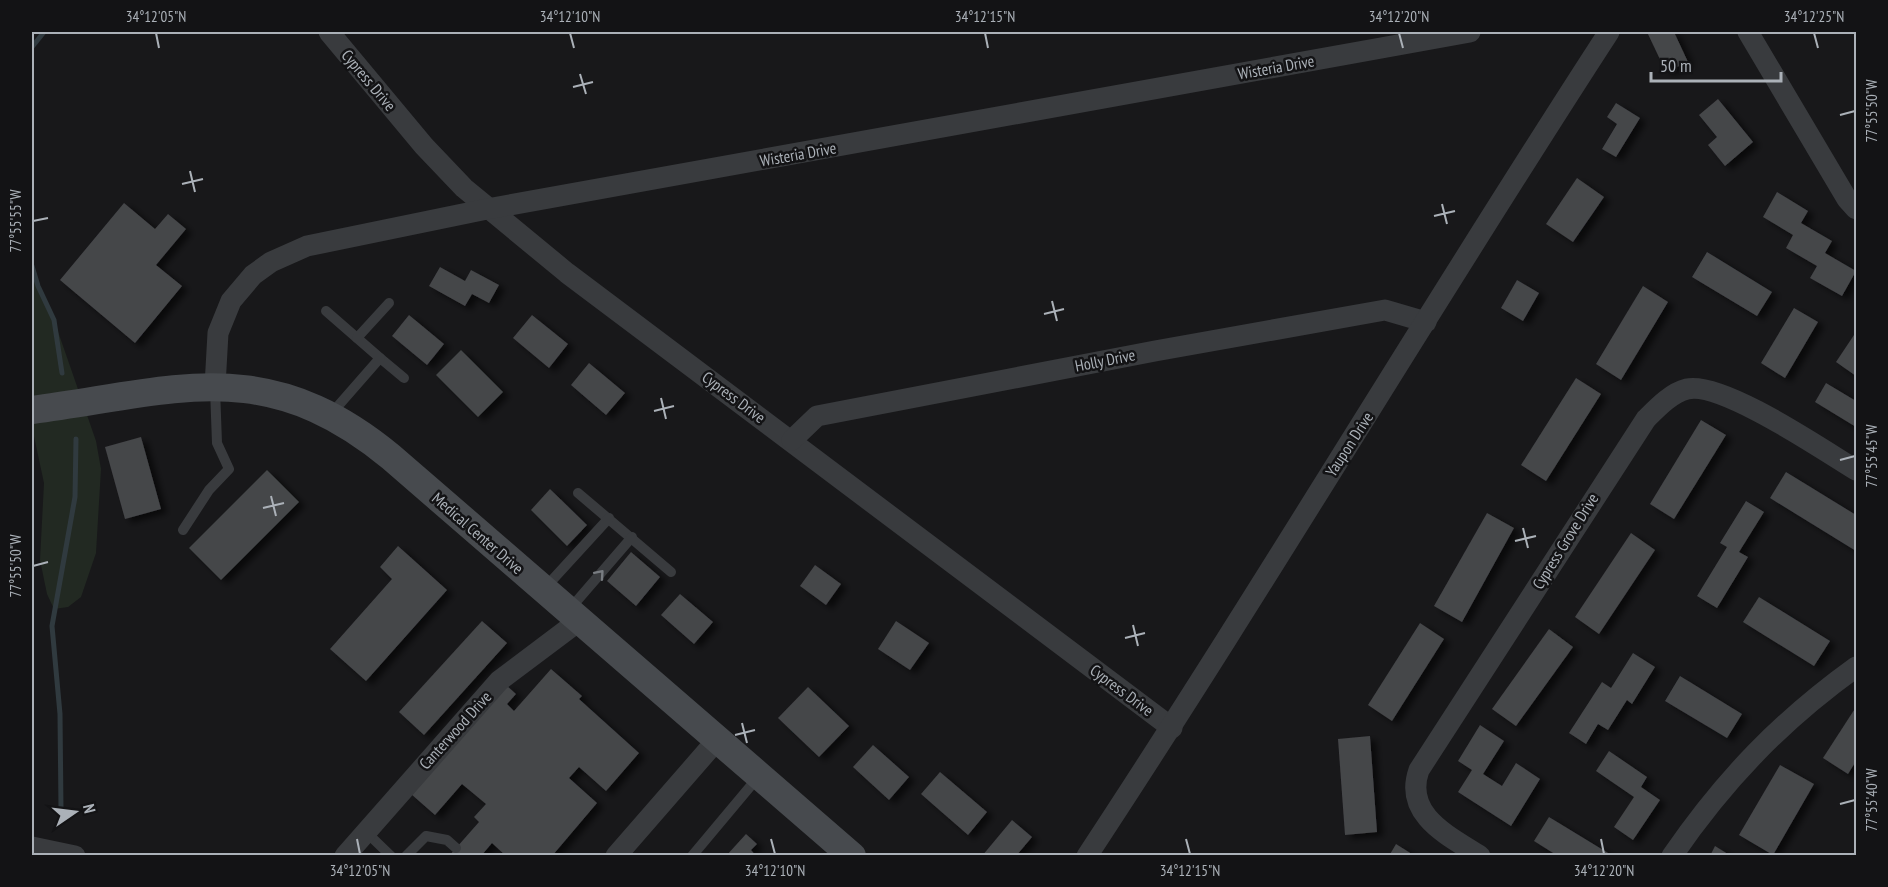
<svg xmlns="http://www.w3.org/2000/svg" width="1888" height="887" font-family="'PT Sans Narrow',sans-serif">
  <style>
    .green { fill: #222922 }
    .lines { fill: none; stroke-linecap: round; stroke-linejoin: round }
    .stream { stroke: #303a3f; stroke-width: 5 }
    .building { fill: #454649; filter: url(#shadow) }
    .lane { stroke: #393b3e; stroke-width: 10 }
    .street { stroke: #393b3e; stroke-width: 21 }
    .secondary { stroke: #474a4e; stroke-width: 28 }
    .oneway { stroke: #787c81 }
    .ticks { fill: none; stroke: #abb1b8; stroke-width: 2 }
    .labels { text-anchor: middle; stroke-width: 5; stroke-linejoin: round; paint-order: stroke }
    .street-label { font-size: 16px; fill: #abb1b8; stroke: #131315 }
    .neatline { fill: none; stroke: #abb1b8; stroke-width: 2 }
    .ticks-label { font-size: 15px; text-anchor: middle; fill: #abb1b8 }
  </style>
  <defs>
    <filter id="shadow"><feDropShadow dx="6" dy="4" stdDeviation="3" flood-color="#0009"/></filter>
  </defs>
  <rect width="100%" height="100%" fill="#18181a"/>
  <path class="green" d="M32 266 38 286 54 320 96 441 101 469 96 553 81 597 68 607 54 609 47 594 40 560 44 483 32 427Z"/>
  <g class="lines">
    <g class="stream">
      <path d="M32 47 44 32"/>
      <path d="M32 266 38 286 54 320 62 373"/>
      <path d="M61 809 60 714 52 626 75 497 76 439"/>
    </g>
  </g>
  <g class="building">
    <path d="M1647 32H1674L1688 62 1666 72Z"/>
    <path d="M1718 99 1753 142 1725 166 1708 145 1717 137 1699 115Z"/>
    <path d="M1616 103 1640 118 1616 157 1602 149 1617 124 1607 117Z"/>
    <path d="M1577 178 1604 197 1573 242 1546 224Z"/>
    <path d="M1777 192 1808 211 1801 223 1832 241 1825 253 1856 271 1842 296 1810 278 1817 266 1786 248 1793 235 1763 217Z"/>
    <path d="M124 203 155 229 168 214 186 229 156 265 182 286 135 343 60 280Z"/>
    <path d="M1707 252 1772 292 1757 316 1692 277Z"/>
    <path d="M440 267 465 281 471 270 499 285 489 303 472 294 465 306 429 286Z"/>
    <path d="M1517 280 1539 293 1523 321 1501 308Z"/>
    <path d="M1643 286 1668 302 1621 380 1596 364Z"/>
    <path d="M1794 308 1818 322 1785 378 1761 363Z"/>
    <path d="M409 315 444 344 427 365 392 336Z"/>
    <path d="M532 315 568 344 549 368 513 338Z"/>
    <path d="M1856 332V376L1836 362Z"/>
    <path d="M461 350 503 392 478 417 436 375Z"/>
    <path d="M589 363 625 393 606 415 571 385Z"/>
    <path d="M1576 378 1601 394 1546 481 1521 465Z"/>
    <path d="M1826 383 1856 401V427L1815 402Z"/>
    <path d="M1701 420 1726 435 1674 519 1650 504Z"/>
    <path d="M141 437 161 509 125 519 105 447Z"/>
    <path d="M267 470 299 502 221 580 189 548Z"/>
    <path d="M1786 472 1856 515V551L1770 498Z"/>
    <path d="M550 489 587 525 567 546 531 510Z"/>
    <path d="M1746 501 1764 512 1739 552 1748 557 1717 608 1697 596 1727 547 1720 543Z"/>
    <path d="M1487 513 1514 528 1462 622 1434 606Z"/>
    <path d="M1631 533 1655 550 1599 634 1575 617Z"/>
    <path d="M398 546 447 590 366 681 330 649 392 579 380 567Z"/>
    <path d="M631 552 660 577 636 606 607 581Z"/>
    <path d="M815 565 841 584 826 605 800 586Z"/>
    <path d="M680 594 713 622 694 644 661 615Z"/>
    <path d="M1759 597 1830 641 1814 666 1743 622Z"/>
    <path d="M482 621 507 643 424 735 399 712Z"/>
    <path d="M896 621 929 643 910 670 878 649Z"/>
    <path d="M1420 623 1444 639 1392 721 1368 705Z"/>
    <path d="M1549 629 1573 647 1516 726 1492 709Z"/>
    <path d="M1633 653 1655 667 1632 704 1627 700 1608 730 1598 724 1586 744 1569 733 1602 682 1611 688Z"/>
    <path d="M551 669 582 696 579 699 639 753 606 791 579 767 569 778 597 803 552 856H506L492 843 481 856H449L479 822 474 817 486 804 462 784 435 815 411 794 506 685 516 694 507 704 514 711Z"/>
    <path d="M1680 676 1742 714 1727 738 1665 701Z"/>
    <path d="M808 687 849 726 819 757 778 718Z"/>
    <path d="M1856 707V761L1848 774 1823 758Z"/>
    <path d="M1480 725 1504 741 1483 774 1502 786 1516 763 1540 779 1511 826 1458 792 1472 770 1458 761Z"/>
    <path d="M1370 736 1377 832 1345 835 1338 739Z"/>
    <path d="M873 745 909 777 889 800 853 767Z"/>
    <path d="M1609 751 1647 777 1641 787 1660 800 1633 840 1614 827 1634 797 1596 771Z"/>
    <path d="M1780 765 1814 784 1773 855 1739 835Z"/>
    <path d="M940 772 987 812 968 835 921 794Z"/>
    <path d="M1549 817 1613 856H1558L1534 841Z"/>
    <path d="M1012 820 1032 837 1016 856H982Z"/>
    <path d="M746 834 757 844 751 850 756 856H726Z"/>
    <path d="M1396 844 1415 856H1389Z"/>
    <path d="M1715 846 1731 856H1710Z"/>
  </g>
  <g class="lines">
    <g class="lane">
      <path d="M326 311 357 338"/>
      <path d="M380 358 404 378"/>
      <path d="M331 414 380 358 357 338 389 303"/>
      <path d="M578 493 671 572"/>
      <path d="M183 530 209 490 229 469 217 443 215 389"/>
      <path d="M544 589 609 518"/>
      <path d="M569 610 632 537"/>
      <path d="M365 831 391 856"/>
      <path d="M406 856 426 836 447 840 456 848"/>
      <path d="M692 856 759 776"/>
    </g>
    <g class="street">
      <path d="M329 32 424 146 464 188 567 273 1172 728"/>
      <path d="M1748 32 1847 199 1856 209"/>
      <path d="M215 386 218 333 231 301 253 275 271 262 307 246 487 209 1470 32"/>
      <path d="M792 440 817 416 1155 351 1385 310 1426 322"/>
      <path d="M32 847 75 856"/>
      <path d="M345 856 499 681 580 620"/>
      <path d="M616 856 717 740"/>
      <path d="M1087 856C1266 584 1432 304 1609 32"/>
      <path d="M1480 856C1449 836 1403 815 1419 770L1646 419C1657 408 1671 393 1687 389 1722 381 1823 450 1856 470"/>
      <path d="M1672 856C1725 779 1781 721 1856 667"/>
    </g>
    <path class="secondary" d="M32 410C176 391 265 353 391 457L852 856"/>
  </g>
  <defs><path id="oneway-chevron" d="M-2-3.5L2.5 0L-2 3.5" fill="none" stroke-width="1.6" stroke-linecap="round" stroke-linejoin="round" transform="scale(1.5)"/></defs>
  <use class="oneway" href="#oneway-chevron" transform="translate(600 574) rotate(-49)"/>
  <path class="ticks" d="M156 33 159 48M570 33 574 48M985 33 988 48M1399 33 1403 48M1814 33 1818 48M580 74 586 94M573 87 593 82M1840 115 1855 111M190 171 195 192M182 184 203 179M1442 204 1447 224M1434 216 1455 211M33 221 48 218M1052 301 1057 321M1044 314 1064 309M661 398 666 419M654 411 674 406M1840 460 1855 456M271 496 276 516M263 508 284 503M1523 528 1528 548M1515 541 1536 536M33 566 48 562M1133 625 1138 646M1125 638 1145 633M742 723 747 743M735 735 755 730M1840 804 1855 800M357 839 360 854M771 839 775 854M1186 839 1190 854M1601 839 1604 854"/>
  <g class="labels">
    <g class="street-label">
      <text transform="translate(1276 67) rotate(-10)" y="6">Wisteria Drive</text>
      <text transform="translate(369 80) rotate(50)" y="6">Cypress Drive</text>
      <text transform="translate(798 154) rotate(-10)" y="6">Wisteria Drive</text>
      <text transform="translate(1105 360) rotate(-11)" y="6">Holly Drive</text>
      <text transform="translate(734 397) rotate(37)" y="6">Cypress Drive</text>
      <text transform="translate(1349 444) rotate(-57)" y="6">Yaupon Drive</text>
      <text transform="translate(478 533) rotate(41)" y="6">Medical Center Drive</text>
      <text transform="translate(1565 541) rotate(-58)" y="6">Cypress Grove Drive</text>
      <text transform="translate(1122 690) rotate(37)" y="6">Cypress Drive</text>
      <text transform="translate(455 730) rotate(-48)" y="6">Canterwood Drive</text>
    </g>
  </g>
  <rect width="1888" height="887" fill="none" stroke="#131315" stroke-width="66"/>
  <g transform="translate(75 812) rotate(76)" stroke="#131315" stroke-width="4.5" paint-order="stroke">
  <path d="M0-4.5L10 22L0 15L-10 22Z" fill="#abb1b8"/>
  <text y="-9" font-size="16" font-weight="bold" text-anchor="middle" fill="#abb1b8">N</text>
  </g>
  <path d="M1651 72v9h130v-9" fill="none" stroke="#abb1b8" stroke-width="3"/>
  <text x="1660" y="72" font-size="18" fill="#abb1b8" stroke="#131315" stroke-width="4.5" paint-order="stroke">50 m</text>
  <rect x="33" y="33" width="1822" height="821" class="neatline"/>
  <g class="ticks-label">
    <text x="156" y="22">34°12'05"N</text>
    <text x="570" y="22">34°12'10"N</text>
    <text x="985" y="22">34°12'15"N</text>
    <text x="1399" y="22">34°12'20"N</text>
    <text x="1814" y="22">34°12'25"N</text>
    <text transform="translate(1872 111) rotate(-90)" y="5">77°55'50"W</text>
    <text transform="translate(16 221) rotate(-90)" y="5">77°55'55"W</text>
    <text transform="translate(1872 456) rotate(-90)" y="5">77°55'45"W</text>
    <text transform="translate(16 566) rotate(-90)" y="5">77°55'50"W</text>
    <text transform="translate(1872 800) rotate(-90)" y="5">77°55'40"W</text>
    <text x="360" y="876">34°12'05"N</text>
    <text x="775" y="876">34°12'10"N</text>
    <text x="1190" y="876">34°12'15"N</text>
    <text x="1604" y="876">34°12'20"N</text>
  </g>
</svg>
